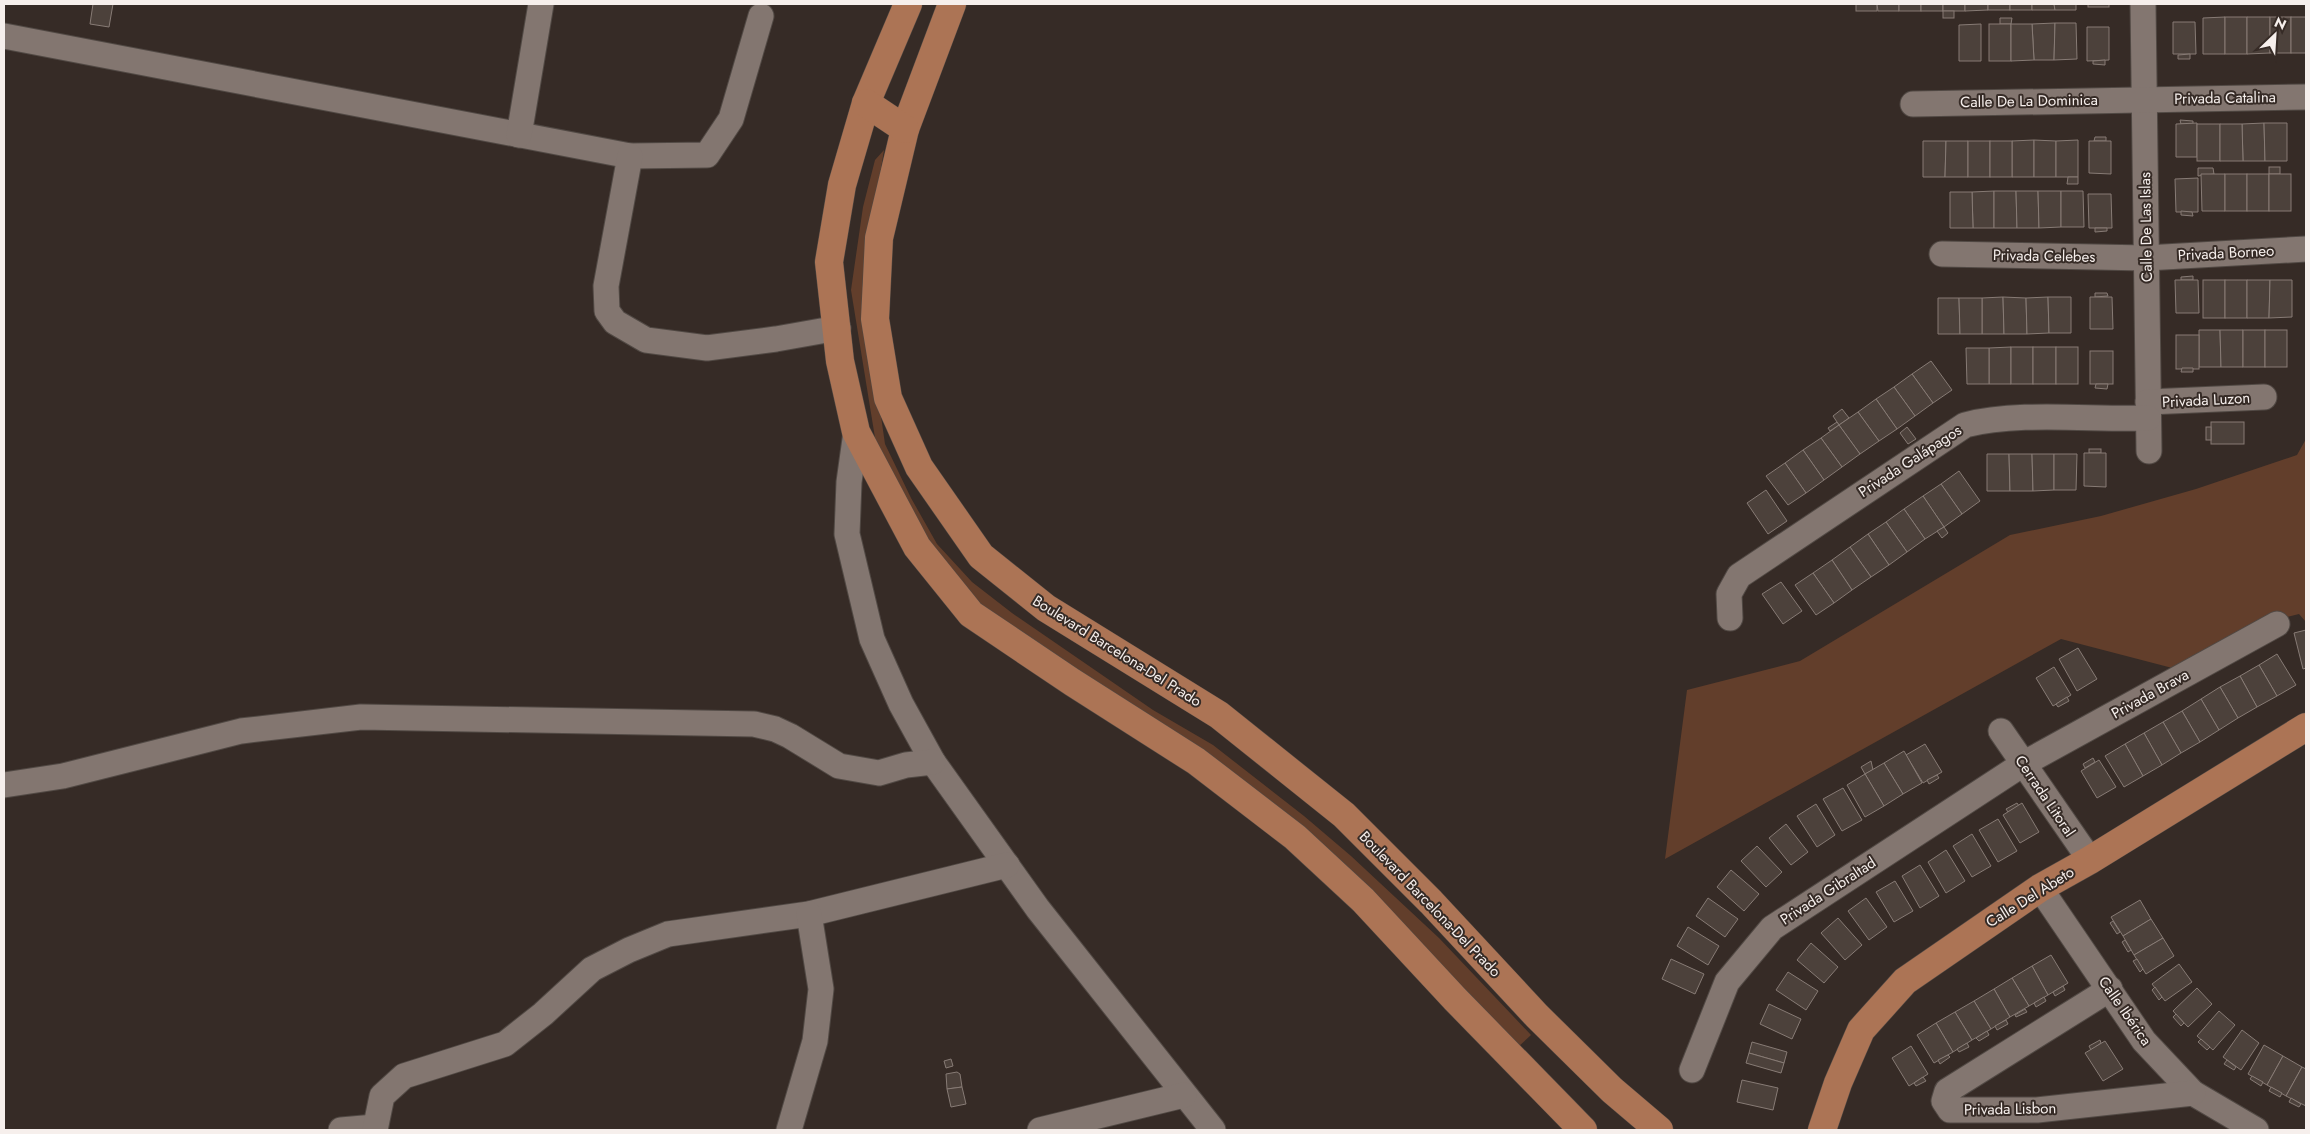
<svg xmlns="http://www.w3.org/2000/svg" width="2310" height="1134" font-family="Jost,sans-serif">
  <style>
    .green { fill: #623e2b }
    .building { fill: #4c413b; stroke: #877b75 }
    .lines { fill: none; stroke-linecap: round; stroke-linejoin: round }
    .minor-casing { stroke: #514944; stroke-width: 27 }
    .major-casing { stroke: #514944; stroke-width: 29 }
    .minor { stroke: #837670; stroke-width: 25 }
    .major { stroke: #ac7455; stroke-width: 28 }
    .labels { text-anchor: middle; stroke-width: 4; stroke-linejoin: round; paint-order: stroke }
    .street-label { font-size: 15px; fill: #f6efec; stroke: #362b26 }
  </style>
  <rect width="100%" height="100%" fill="#362b26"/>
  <g class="green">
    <path d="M884 150 862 285 885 444 911 498 937 544 972 582 1012 613 1153 710 1213 745 1304 816 1351 856 1439 938 1531 1035 1517 1048 1391 916 1006 626 966 591 927 546 877 450 851 290 863 207 875 160Z"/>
    <path d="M2306 439V622L2299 614 2248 627 2180 670 2061 639 1665 859 1687 690 1800 661 2010 535 2101 516 2196 489 2297 455Z"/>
  </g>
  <g class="building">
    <path d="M93 4H113L109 27 90 24Z"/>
    <rect x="1856" y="4" width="21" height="7"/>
    <path d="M1877 4H1899V11H1878Z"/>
    <rect x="1899" y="4" width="22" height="7"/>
    <rect x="1921" y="4" width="22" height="7"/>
    <rect x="1943" y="4" width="22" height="7"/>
    <path d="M1965 4H1988V10L1965 11Z"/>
    <rect x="1988" y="4" width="22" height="6"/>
    <rect x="2010" y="4" width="22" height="6"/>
    <path d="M2032 4H2054L2055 10H2032Z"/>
    <path d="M2054 4H2076V10H2055Z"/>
    <rect x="2088" y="4" width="21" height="3"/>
    <rect x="1943" y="11" width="11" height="7"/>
    <path d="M2225 17V54H2203V18Z"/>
    <rect x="2225" y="17" width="22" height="37"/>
    <path d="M2247 17H2270V53L2247 54Z"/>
    <rect x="2270" y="17" width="21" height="36"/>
    <rect x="2291" y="17" width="15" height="36"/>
    <path d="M2000 18H2012L2011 24H2000Z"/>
    <path d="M2173 22H2195L2196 54H2173Z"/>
    <path d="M2055 23 2054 60H2034L2032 24Z"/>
    <path d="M2055 23H2076L2077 59 2054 60Z"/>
    <path d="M1981 24V61H1959V25Z"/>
    <rect x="1989" y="24" width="22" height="37"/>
    <path d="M2011 24H2032L2034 60 2011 61Z"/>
    <path d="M2087 27H2109V60L2087 61Z"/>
    <path d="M2190 54V59H2178V55Z"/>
    <path d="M2105 60V65L2093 64V61Z"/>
    <path d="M2180 120 2193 121V124H2181Z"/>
    <path d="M2197 123V157H2176V124Z"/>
    <path d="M2264 123 2265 161H2243L2242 124Z"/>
    <path d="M2264 123H2287V161H2265Z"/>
    <rect x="2197" y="124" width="23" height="37"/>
    <path d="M2220 124H2242L2243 161H2220Z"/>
    <path d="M2095 137H2106V141H2094Z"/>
    <path d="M2034 140V177H2012V141Z"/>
    <path d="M2034 140 2056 141V177H2034Z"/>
    <path d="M2078 140V177H2056V141Z"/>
    <path d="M1923 141H1946L1945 177H1923Z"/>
    <path d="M1946 141H1968V177H1945Z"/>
    <rect x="1968" y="141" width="22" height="36"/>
    <rect x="1990" y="141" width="22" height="36"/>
    <path d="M2089 141H2111V174L2089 173Z"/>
    <rect x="2269" y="167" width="11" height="7"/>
    <path d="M2198 168H2213L2214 174 2198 176Z"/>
    <path d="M2201 174H2225V211H2202Z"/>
    <rect x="2225" y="174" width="22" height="37"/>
    <rect x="2247" y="174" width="22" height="37"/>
    <rect x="2269" y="174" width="22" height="37"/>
    <path d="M2068 177H2078V184H2067Z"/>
    <path d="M2198 178V212H2176L2175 179Z"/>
    <path d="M1994 191V228H1973L1972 192Z"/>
    <path d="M1994 191H2016L2017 228H1994Z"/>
    <path d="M2016 191H2038L2039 228H2017Z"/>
    <path d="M2038 191H2061V227L2039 228Z"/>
    <path d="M2061 191H2083L2084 227H2061Z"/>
    <path d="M1950 192H1972L1973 228H1950Z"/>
    <path d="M2088 194H2111L2112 228H2089Z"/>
    <path d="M2181 211 2192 212 2193 216 2181 215Z"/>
    <path d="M2095 228H2107V231L2095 232Z"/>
    <path d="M2193 276V280H2181V277Z"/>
    <path d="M2175 280H2198L2199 313H2176Z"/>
    <rect x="2203" y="280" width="22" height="38"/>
    <rect x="2225" y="280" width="22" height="38"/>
    <path d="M2247 280H2270L2269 318H2247Z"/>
    <path d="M2270 280H2292V317L2269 318Z"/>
    <path d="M2095 293H2107L2108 296 2095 297Z"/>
    <path d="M2003 297 2004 334H1982V298Z"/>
    <path d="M2003 297 2026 298 2027 334H2004Z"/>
    <path d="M2048 297 2049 333 2027 334 2026 298Z"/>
    <path d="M2048 297H2071V333H2049Z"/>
    <path d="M2090 297H2112L2113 329H2090Z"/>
    <path d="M1938 298H1959L1960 334H1938Z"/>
    <path d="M1959 298H1982V334H1960Z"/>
    <path d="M2199 330H2220L2221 367H2199Z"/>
    <path d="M2220 330H2243V367H2221Z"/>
    <rect x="2243" y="330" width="22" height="37"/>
    <rect x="2265" y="330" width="22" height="37"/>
    <rect x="2176" y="335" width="23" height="34"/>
    <path d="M2011 347V384H1989V348Z"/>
    <rect x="2011" y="347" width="22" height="37"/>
    <rect x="2033" y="347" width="23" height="37"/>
    <rect x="2056" y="347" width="22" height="37"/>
    <path d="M1966 348H1989V384H1967Z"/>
    <rect x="2090" y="351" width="23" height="33"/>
    <path d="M1931 361 1952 390 1933 403 1912 374Z"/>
    <path d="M2182 368H2193V372H2181Z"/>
    <path d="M1912 374 1933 403 1915 416 1894 387Z"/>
    <path d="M2096 384H2108L2107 389 2095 388Z"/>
    <path d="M1894 387 1915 416 1897 429 1876 399Z"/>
    <path d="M1876 399 1897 429 1879 441 1858 412Z"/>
    <path d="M1842 409 1849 418 1839 425 1833 416Z"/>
    <path d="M1858 412 1879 441 1860 454 1839 425Z"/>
    <path d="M1837 422 1839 425 1830 431 1828 428Z"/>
    <rect x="2211" y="422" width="33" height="22"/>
    <path d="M1839 425 1860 454 1842 467 1821 438Z"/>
    <path d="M1907 427 1916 439 1908 444 1900 433Z"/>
    <rect x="2206" y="427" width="5" height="13"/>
    <path d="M1821 438 1842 467 1824 480 1803 450Z"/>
    <rect x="2089" y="449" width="12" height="4"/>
    <path d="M1803 450 1824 480 1806 493 1785 463Z"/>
    <path d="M2084 453H2106V487L2084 486Z"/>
    <path d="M1987 454H2009L2010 491H1987Z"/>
    <path d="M2009 454H2032L2033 491H2010Z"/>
    <path d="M2032 454H2054V490L2033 491Z"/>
    <path d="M2054 454H2077L2076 490H2054Z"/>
    <path d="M1785 463 1806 493 1788 505 1766 476Z"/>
    <path d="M1959 471 1980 501 1962 514 1941 484Z"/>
    <path d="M1941 484 1962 514 1944 527 1923 496Z"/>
    <path d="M1766 490 1787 521 1768 534 1747 503Z"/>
    <path d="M1923 496 1944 527 1925 539 1904 509Z"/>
    <path d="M1904 509 1925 539 1907 552 1886 522Z"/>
    <path d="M1886 522 1907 552 1889 565 1868 534Z"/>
    <path d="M1944 527 1948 533 1942 538 1937 531Z"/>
    <path d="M1868 534 1889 565 1871 577 1850 547Z"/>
    <path d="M1850 547 1871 577 1852 590 1832 560Z"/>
    <path d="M1832 560 1852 590 1834 603 1813 573Z"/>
    <path d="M1813 573 1834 603 1816 615 1795 585Z"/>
    <path d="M1781 582 1802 611 1783 624 1762 594Z"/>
    <path d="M2306 630V668L2303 669 2294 633Z"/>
    <path d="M2078 648 2097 679 2077 691 2059 659Z"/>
    <path d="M2277 654 2296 685 2277 696 2259 665Z"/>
    <path d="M2259 665 2277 696 2257 707 2240 676Z"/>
    <path d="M2054 667 2071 695 2053 706 2036 678Z"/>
    <path d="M2240 676 2257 707 2238 718 2220 687Z"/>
    <path d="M2220 687 2238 718 2219 730 2201 699Z"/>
    <path d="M2067 697 2069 701 2058 707 2056 704Z"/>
    <path d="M2201 699 2219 730 2200 742 2182 711Z"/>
    <path d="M2182 711 2200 742 2181 753 2163 722Z"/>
    <path d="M2163 722 2181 753 2162 765 2144 733Z"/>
    <path d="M2144 733 2162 765 2143 776 2125 744Z"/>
    <path d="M1925 744 1942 772 1923 783 1906 755Z"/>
    <path d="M2125 744 2143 776 2124 787 2105 756Z"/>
    <path d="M1904 751 1922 783 1903 794 1884 763Z"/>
    <path d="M2093 758 2095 762 2085 768 2083 764Z"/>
    <path d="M2099 760 2116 787 2097 798 2081 771Z"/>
    <path d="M1871 761 1873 770 1865 774 1861 767Z"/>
    <path d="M1884 763 1903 794 1884 806 1865 774Z"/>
    <path d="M1865 774 1884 806 1865 817 1847 785Z"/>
    <path d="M1937 775 1939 778 1929 784 1927 780Z"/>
    <path d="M1843 788 1862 820 1842 831 1823 799Z"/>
    <path d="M2017 803 2019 806 2008 812 2006 809Z"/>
    <path d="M2022 803 2039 832 2020 843 2003 815Z"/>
    <path d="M1816 804 1835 835 1817 847 1797 816Z"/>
    <path d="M1998 819 2017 851 1998 862 1979 830Z"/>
    <path d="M1786 824 1808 852 1791 865 1769 838Z"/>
    <path d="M1972 834 1991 866 1972 877 1953 846Z"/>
    <path d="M1757 846 1782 872 1766 887 1741 861Z"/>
    <path d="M1946 850 1965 881 1946 893 1928 862Z"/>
    <path d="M1920 865 1939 896 1920 908 1902 876Z"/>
    <path d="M1731 870 1759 894 1744 911 1717 887Z"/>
    <path d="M1895 881 1913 911 1894 922 1876 892Z"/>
    <path d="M1708 898 1738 919 1725 937 1696 916Z"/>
    <path d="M1866 898 1887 927 1869 940 1848 911Z"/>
    <path d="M2140 900 2151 919 2123 936 2111 917Z"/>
    <path d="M1838 918 1862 945 1845 960 1821 933Z"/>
    <path d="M2151 919 2163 938 2134 955 2123 936Z"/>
    <path d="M2113 921 2120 932 2117 934 2110 923Z"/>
    <path d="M1688 927 1719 946 1708 965 1677 946Z"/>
    <path d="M2163 938 2174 956 2146 974 2134 955Z"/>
    <path d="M2125 940 2131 950 2128 952 2122 942Z"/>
    <path d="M1811 943 1838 967 1824 983 1797 960Z"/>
    <path d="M2051 955 2068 983 2048 995 2032 966Z"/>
    <path d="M1671 959 1704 974 1695 994 1662 979Z"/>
    <path d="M2137 959 2143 969 2140 972 2133 961Z"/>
    <path d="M2179 964 2192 982 2165 1001 2152 984Z"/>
    <path d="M2032 966 2048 995 2029 1006 2012 978Z"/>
    <path d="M1788 972 1818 991 1806 1010 1776 990Z"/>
    <path d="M2012 978 2029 1006 2010 1017 1994 989Z"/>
    <path d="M2063 986 2065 990 2055 996 2053 992Z"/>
    <path d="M2155 987 2162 997 2159 1000 2152 990Z"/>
    <path d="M2197 988 2212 1004 2188 1027 2173 1011Z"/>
    <path d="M1994 989 2010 1017 1991 1029 1974 1001Z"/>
    <path d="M2044 997 2046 1001 2036 1007 2034 1003Z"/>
    <path d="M1974 1001 1991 1029 1972 1040 1955 1012Z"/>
    <path d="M1769 1004 1801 1019 1792 1039 1760 1024Z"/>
    <path d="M2025 1009 2027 1012 2016 1017 2015 1015Z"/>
    <path d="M2219 1011 2235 1025 2213 1050 2197 1036Z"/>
    <path d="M1955 1012 1972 1040 1953 1052 1936 1023Z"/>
    <path d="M2176 1014 2184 1023 2181 1026 2173 1017Z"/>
    <path d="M2006 1020 2008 1024 1997 1030 1995 1026Z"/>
    <path d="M1936 1023 1953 1052 1934 1063 1917 1035Z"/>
    <path d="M2242 1030 2259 1043 2241 1070 2223 1057Z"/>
    <path d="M1987 1031 1989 1035 1979 1041 1976 1038Z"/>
    <path d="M2201 1039 2210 1047 2207 1050 2198 1042Z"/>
    <path d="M2100 1040 2101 1043 2091 1050 2089 1046Z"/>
    <path d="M2105 1041 2123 1069 2103 1081 2085 1053Z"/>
    <path d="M1752 1042 1787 1052 1784 1063 1749 1053Z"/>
    <path d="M1967 1043 1969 1047 1959 1052 1957 1049Z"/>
    <path d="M2264 1045 2283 1056 2267 1085 2248 1074Z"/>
    <path d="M1911 1046 1928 1074 1909 1086 1892 1058Z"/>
    <path d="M1749 1053 1784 1063 1781 1073 1746 1063Z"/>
    <path d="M1948 1055 1950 1057 1940 1064 1938 1060Z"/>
    <path d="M2283 1056 2302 1067 2286 1096 2267 1085Z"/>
    <path d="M951 1059 953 1066 946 1068 944 1061Z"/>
    <path d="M2227 1060 2236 1067 2234 1070 2224 1064Z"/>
    <path d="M2302 1067 2306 1069V1106L2286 1096Z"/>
    <path d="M957 1072 960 1074 962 1087 947 1089 946 1074Z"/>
    <path d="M2252 1076 2263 1082 2261 1086 2250 1079Z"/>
    <path d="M1923 1077 1926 1081 1916 1086 1914 1083Z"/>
    <path d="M1742 1080 1778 1088 1773 1110 1737 1102Z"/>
    <path d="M962 1087 966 1104 951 1107 947 1089Z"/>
    <path d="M2271 1087 2282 1093 2280 1097 2269 1091Z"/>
    <path d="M2291 1098 2301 1104 2299 1107 2289 1102Z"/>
  </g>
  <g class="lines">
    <g class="minor-casing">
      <g id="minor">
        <path d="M2143 4 2149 451"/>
        <path d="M4 36 630 156 707 155 731 119 761 16"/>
        <path d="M1913 104 2306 97"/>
        <path d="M519 135 541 4"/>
        <path d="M630 156 606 286 607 311 615 322 646 340 707 348 776 339 838 328"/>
        <path d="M1942 254 2146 258 2306 249"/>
        <path d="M2148 402 2264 397"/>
        <path d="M856 432 849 482 847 534 872 639 901 704 933 762 1038 909 1213 1130"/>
        <path d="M1730 618 1729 594 1739 576 1965 425C2019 411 2091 420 2148 418"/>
        <path d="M2001 731 2090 860"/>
        <path d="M4 785 63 776 241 731 361 717 754 724 775 729 790 736 839 766 879 773 906 765 933 762"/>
        <path d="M2040 888 2144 1041 2193 1093 2256 1130"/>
        <path d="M2110 989 1947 1091 1944 1101 1950 1110H2037L2193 1093"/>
        <path d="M1692 1070 1727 982 1772 928 2023 764 2277 624"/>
        <path d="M341 1130 375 1127"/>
        <path d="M375 1130 382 1096 404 1076 505 1044 543 1014 592 969 629 950 668 934 809 914 1007 865"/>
        <path d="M789 1130 815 1041 821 989 809 914"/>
        <path d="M1040 1130 1184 1095"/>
      </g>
    </g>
    <g class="major-casing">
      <g id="major">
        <path d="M908 4 866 103 842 185 829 262 840 361 856 432 917 547 971 614 1072 682 1196 761 1295 837 1363 900 1455 999 1583 1130"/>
        <path d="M952 4 905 129 879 238 875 319 888 398 919 467 981 556 1046 608 1219 715 1344 815 1431 902 1537 1016 1612 1090 1659 1130"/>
        <path d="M866 103 905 129"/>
        <path d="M1822 1130 1838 1083 1861 1030 1905 981 2040 888 2090 860 2306 727"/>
      </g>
    </g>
    <use href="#minor" class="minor"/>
    <use href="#major" class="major"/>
  </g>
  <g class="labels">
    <g class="street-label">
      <text transform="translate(2225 98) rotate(-1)" y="5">Privada Catalina</text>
      <text transform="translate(2029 101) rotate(-1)" y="5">Calle De La Dominica</text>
      <text transform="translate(2146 227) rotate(-91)" y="5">Calle De Las Islas</text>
      <text transform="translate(2226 253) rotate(-3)" y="5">Privada Borneo</text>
      <text transform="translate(2044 256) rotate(1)" y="5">Privada Celebes</text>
      <text transform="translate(2206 400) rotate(-3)" y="5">Privada Luzon</text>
      <text transform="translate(1910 461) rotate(-33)" y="5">Privada Galápagos</text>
      <text transform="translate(1117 651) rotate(32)" y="5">Boulevard Barcelona-Del Prado</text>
      <text transform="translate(2150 694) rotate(-29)" y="5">Privada Brava</text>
      <text transform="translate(2045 796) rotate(56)" y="5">Cerrada Litoral</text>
      <text transform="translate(1828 891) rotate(-33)" y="5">Privada Gibraltad</text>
      <text transform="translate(2030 897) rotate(-32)" y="5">Calle Del Abeto</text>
      <text transform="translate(1430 904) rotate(46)" y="5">Boulevard Barcelona-Del Prado</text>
      <text transform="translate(2125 1011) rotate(55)" y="5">Calle Ibérica</text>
      <text transform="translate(2010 1109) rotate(-1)" y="5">Privada Lisbon</text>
    </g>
  </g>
  <rect width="2310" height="1134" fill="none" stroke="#f6efec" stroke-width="10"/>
  <g transform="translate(2275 35) rotate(25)" stroke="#362b26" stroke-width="4" paint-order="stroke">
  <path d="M0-4L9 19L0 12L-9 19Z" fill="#f6efec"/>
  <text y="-8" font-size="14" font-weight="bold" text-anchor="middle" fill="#f6efec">N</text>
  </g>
</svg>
